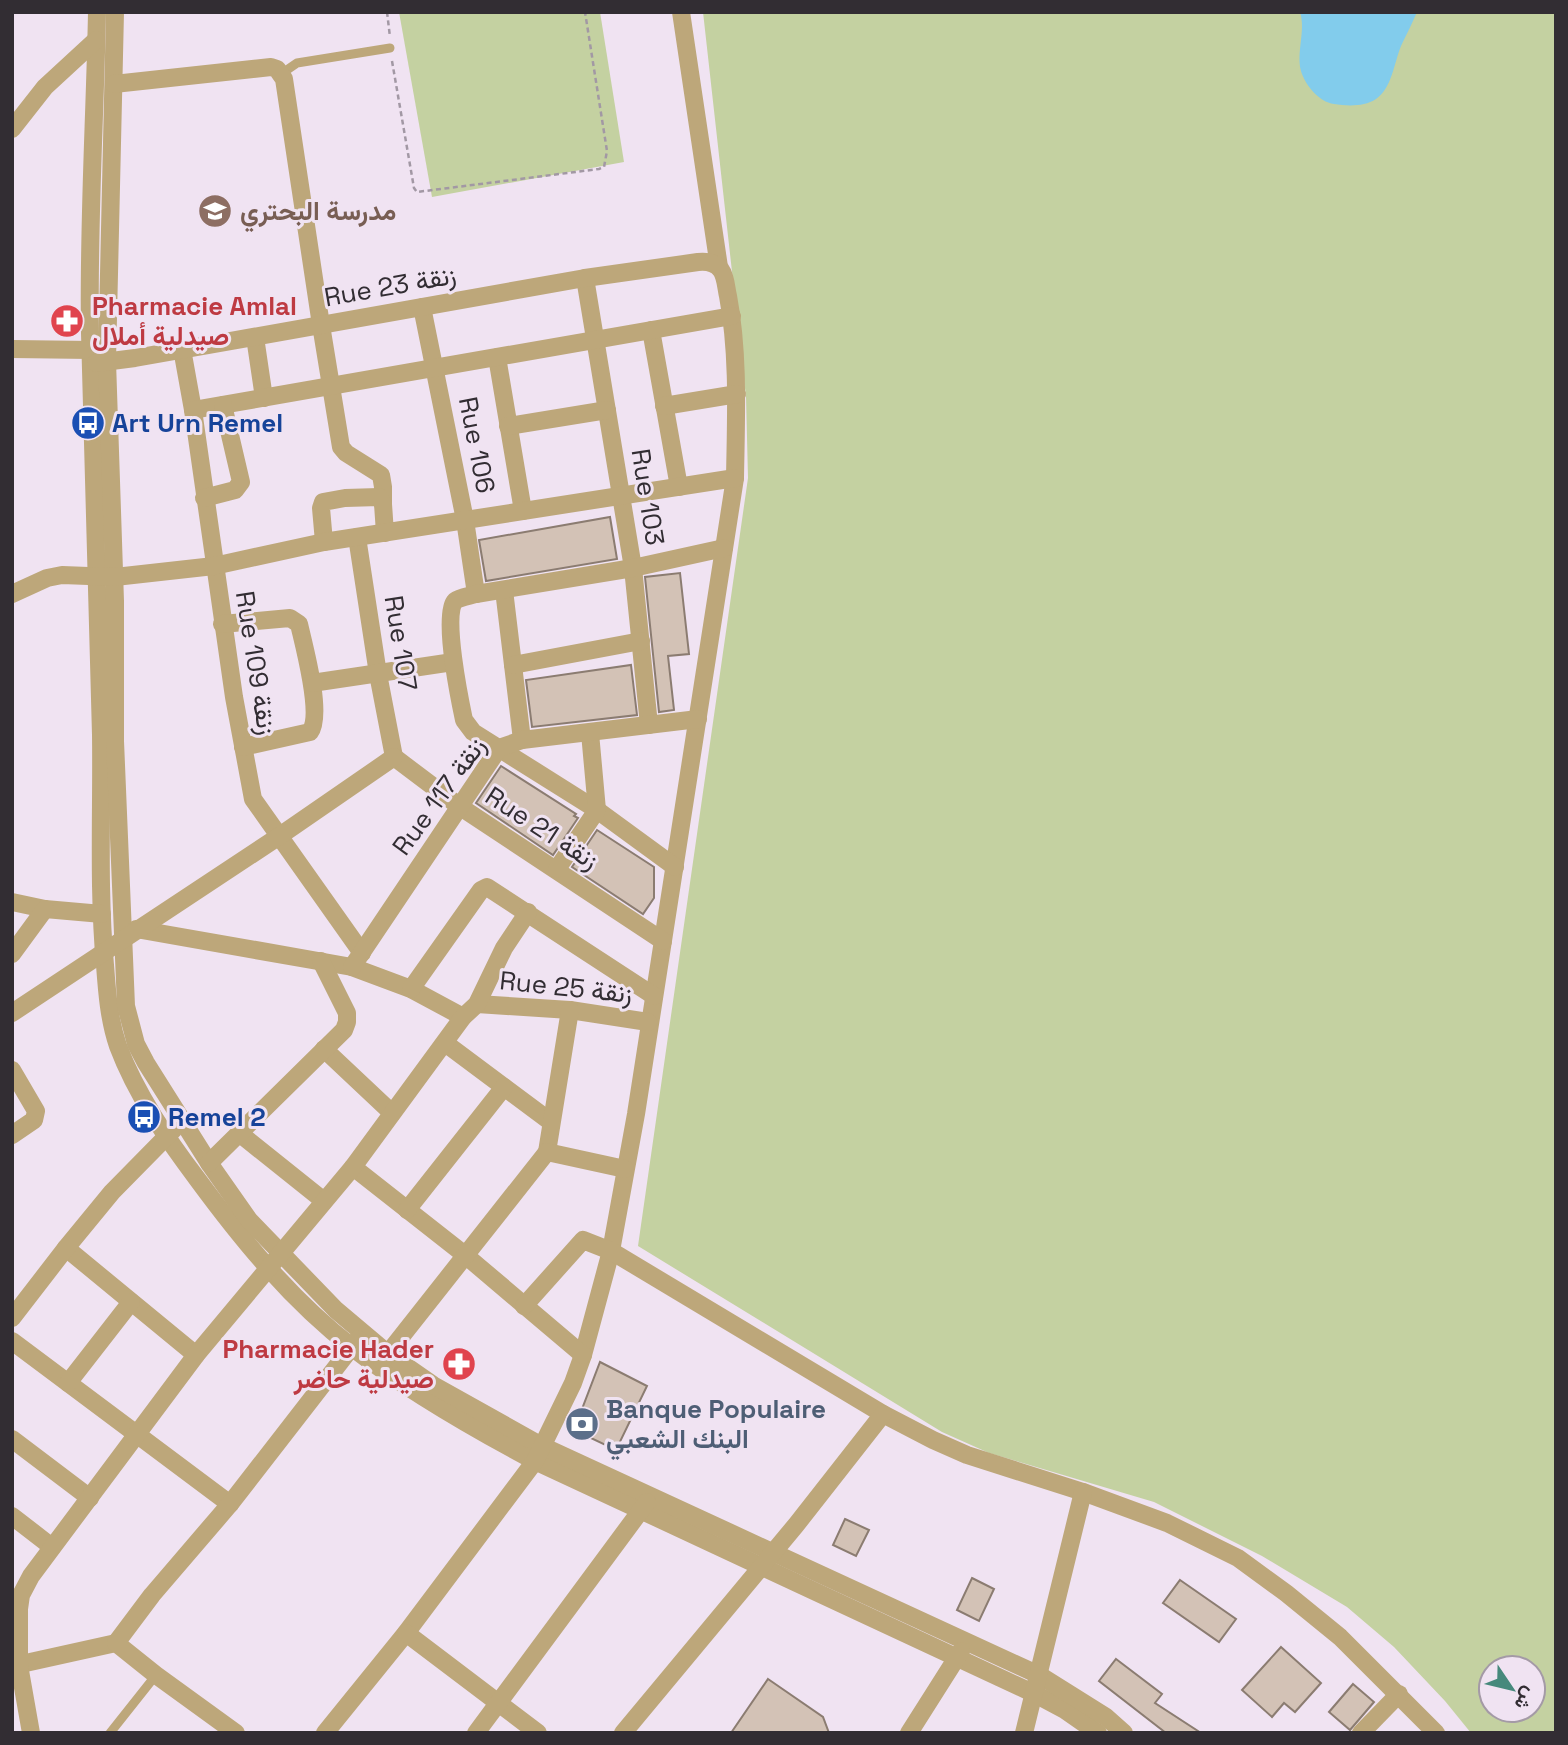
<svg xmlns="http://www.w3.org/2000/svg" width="1568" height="1745" font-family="'Space Grotesk',Vazirmatn,sans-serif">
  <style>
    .green { fill: #c4d1a1; fill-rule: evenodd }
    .water { fill: #82ccec }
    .building { fill: #d3c2b6; stroke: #8b7c71; stroke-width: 2 }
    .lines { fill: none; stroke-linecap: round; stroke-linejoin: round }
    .path { stroke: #a298a4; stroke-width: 2.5; stroke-dasharray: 5 3.5; stroke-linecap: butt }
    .lane { stroke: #bda77a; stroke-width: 9 }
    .street { stroke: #bda77a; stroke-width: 18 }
    .labels { text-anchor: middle; stroke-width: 6; stroke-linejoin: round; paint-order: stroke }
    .education-label { font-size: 26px; font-weight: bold; fill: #785e54; stroke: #f0e3f2; text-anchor: start }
    .street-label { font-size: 26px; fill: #322d33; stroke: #f0e3f2 }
    .health-label { font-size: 26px; font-weight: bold; fill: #be3a42; stroke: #f0e3f2; text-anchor: start }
    .transit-label { font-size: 26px; font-weight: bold; fill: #164399; stroke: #f0e3f2; text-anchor: start }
    .service-label { font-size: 26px; font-weight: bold; fill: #4e5e75; stroke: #f0e3f2; text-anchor: start }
  </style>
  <rect width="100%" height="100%" fill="#f0e3f2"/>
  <g class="green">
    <path d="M399 12H600L624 162 432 197Z"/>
    <path d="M703 12H1556V1733H1471L1445 1701 1394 1647 1347 1607 1262 1556 1154 1502 989 1453 942 1432 638 1246 748 478 746 397ZM1491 1668H1533V1710H1491Z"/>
  </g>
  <path class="water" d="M1300 12H1417C1412 24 1406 35 1401 46 1394 63 1392 88 1376 99 1364 107 1347 106 1334 104 1319 102 1305 85 1301 71 1296 52 1306 31 1300 12Z"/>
  <g class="building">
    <path d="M610 517 617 559 486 581 479 540Z"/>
    <path d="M680 573 689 654 668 656 674 710 659 712 645 577Z"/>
    <path d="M631 665 637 715 532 727 526 680Z"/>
    <path d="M501 766 576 814 574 816 578 818 553 855 476 803Z"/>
    <path d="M597 830 654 867V898L643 914 572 867Z"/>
    <path d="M600 1362 647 1386 616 1450 574 1430Z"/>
    <path d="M845 1519 869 1530 856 1556 833 1545Z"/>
    <path d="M972 1578 994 1589 979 1621 957 1610Z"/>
    <path d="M1180 1580 1236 1619 1219 1642 1163 1603Z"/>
    <path d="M1281 1647 1321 1683 1295 1712 1284 1703 1272 1717 1242 1690Z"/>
    <path d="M1116 1659 1162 1694 1155 1703 1201 1733H1166L1099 1681Z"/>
    <path d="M768 1679 823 1717 829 1733H731Z"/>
    <path d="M1353 1684 1374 1702 1350 1730 1329 1712Z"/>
  </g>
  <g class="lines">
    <g class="path">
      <path d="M387 12 390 37"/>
      <path d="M392 61 414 188 417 192 599 169 604 167 607 151 585 12"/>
    </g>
    <g class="lane">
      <path d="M281 74 297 63 390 48"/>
      <path d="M110 1733 156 1675"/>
    </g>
    <g class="street">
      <path d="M97 12C95 119 88 226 90 333 93 467 98 601 101 735 102 812 98 889 105 965 107 992 109 1020 118 1046 136 1094 167 1139 198 1180 243 1241 292 1301 353 1348 408 1391 473 1428 535 1461L1035 1694 1065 1710 1098 1733"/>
      <path d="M115 12 107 361 115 601V741L126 1006 136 1044 146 1063 209 1163 249 1220 336 1310 387 1353 433 1385 542 1446 1039 1675 1106 1717 1124 1733"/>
      <path d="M681 12 719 267"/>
      <path d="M114 84 271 67 277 69 284 79 321 325 341 447 346 453 381 475 383 487V504"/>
      <path d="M12 129 45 87 96 40"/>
      <path d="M585 278 633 568 649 725"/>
      <path d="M422 307 465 520 476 594"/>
      <path d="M651 330 679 487"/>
      <path d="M255 337 264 398"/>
      <path d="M12 349 91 350"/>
      <path d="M182 349 193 410 234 697 253 799 362 953"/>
      <path d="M497 357 523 511"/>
      <path d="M96 363 135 358 585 278 698 262C707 261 715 262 721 270 726 277 726 288 728 296 739 355 736 417 735 478L636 1114 611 1251 583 1355 573 1383 535 1461 406 1633 325 1733"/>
      <path d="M664 406 737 394"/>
      <path d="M193 410 732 316"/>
      <path d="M508 426 607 410"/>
      <path d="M204 498 235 490 241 482 223 405"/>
      <path d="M357 537 378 674 394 757"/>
      <path d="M324 542 321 508 323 502 345 498 379 497 383 504 385 533"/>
      <path d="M504 590 522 740"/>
      <path d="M12 594 47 578 62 575 115 577 214 566 324 542 735 478"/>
      <path d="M222 624 290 618 299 624C304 646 323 715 310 732L243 747"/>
      <path d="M513 665 641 641"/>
      <path d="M312 683 453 662"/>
      <path d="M394 757 459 806 663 941"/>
      <path d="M675 867 597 810 473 732 464 720C460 701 442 613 455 601 460 597 470 596 476 594L633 568 724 548"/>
      <path d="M557 869 597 810 590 733"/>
      <path d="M12 902 45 909 102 914"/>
      <path d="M136 929 352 967 411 989 463 1017"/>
      <path d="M12 954 45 909"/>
      <path d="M352 967 499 748 522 740 698 719"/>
      <path d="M411 989 481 890 487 887 654 996"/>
      <path d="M477 1004 570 1010 648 1022"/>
      <path d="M12 1013 278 837 394 757"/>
      <path d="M445 1043 551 1122"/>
      <path d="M324 1049 392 1113"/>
      <path d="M12 1070 36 1111 34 1120 12 1135"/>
      <path d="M239 1133 324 1201"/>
      <path d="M547 1152 570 1010"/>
      <path d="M209 1163 344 1030 347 1022V1013L321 961"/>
      <path d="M353 1167 465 1255 583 1355"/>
      <path d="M407 1210 504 1087"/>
      <path d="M66 1248 196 1355"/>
      <path d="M524 1306 583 1240 611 1251 883 1414 933 1440 967 1455 1083 1492 1167 1523 1238 1558 1286 1593 1340 1637 1436 1733"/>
      <path d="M12 1318 66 1248 112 1192 174 1129"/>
      <path d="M12 1341 230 1504"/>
      <path d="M382 1361 547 1152 625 1169"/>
      <path d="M68 1383 131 1302"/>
      <path d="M12 1439 90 1498"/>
      <path d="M12 1516 52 1547"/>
      <path d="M406 1633 538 1733"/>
      <path d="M12 1666 116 1643"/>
      <path d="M31 1733 19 1665V1609L21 1595 31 1576 196 1355 353 1167 463 1017 477 1004 504 948 528 912"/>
      <path d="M236 1733 156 1675 116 1643 152 1595 230 1504 358 1339"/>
      <path d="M476 1733 647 1502"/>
      <path d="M623 1733 796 1525 883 1414"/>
      <path d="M909 1733 961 1651"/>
      <path d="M1024 1733 1083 1492"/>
      <path d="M1361 1733 1399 1694"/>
    </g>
  </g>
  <defs>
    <g id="school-disc" transform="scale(1.75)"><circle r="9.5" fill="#8d6e63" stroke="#f0e3f2"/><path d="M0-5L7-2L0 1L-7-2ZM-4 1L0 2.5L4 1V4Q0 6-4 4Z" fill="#fff"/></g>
    <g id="pharmacy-disc" transform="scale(1.75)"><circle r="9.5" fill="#e0444e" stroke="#f0e3f2"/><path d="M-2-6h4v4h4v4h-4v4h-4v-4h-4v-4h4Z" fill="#fff"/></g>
    <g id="bus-disc" transform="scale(1.75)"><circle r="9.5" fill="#1a4fb4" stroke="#f0e3f2"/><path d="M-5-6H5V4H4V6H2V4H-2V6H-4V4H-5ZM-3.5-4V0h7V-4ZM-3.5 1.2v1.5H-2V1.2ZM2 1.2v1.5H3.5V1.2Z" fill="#fff"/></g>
    <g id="bank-disc" transform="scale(1.75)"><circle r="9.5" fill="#5c6f8a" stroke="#f0e3f2"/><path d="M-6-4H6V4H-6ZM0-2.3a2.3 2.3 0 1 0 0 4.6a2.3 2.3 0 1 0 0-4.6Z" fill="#fff"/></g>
  </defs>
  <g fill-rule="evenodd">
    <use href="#school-disc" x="215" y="211"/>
    <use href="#pharmacy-disc" x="67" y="321"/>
    <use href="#bus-disc" x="88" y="423"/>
    <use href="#bus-disc" x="144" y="1117"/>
    <use href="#pharmacy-disc" x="459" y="1364"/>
    <use href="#bank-disc" x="582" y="1424"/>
  </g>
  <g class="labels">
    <g class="education-label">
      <text x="240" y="220">مدرسة البحتري</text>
    </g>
    <g class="street-label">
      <text transform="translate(390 286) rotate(-10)" y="9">Rue 23 زنقة</text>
      <text transform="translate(477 445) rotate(79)" y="9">Rue 106</text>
      <text transform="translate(648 497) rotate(81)" y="9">Rue 103</text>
      <text transform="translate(401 643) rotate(81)" y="9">Rue 107</text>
      <text transform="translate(256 663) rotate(81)" y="9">Rue 109 زنقة</text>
      <text transform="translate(439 796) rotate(-54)" y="9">Rue 117 زنقة</text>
      <text transform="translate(542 828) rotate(33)" y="9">Rue 21 زنقة</text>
      <text transform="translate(566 987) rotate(6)" y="9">Rue 25 زنقة</text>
    </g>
    <g class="health-label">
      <text x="92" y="315">Pharmacie Amlal<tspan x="92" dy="30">صيدلية أملال</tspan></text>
      <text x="434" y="1358" text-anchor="end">Pharmacie Hader<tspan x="434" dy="30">صيدلية حاضر</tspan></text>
    </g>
    <g class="transit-label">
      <text x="112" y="432">Art Urn Remel</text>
      <text x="168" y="1126">Remel 2</text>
    </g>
    <g class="service-label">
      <text x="606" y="1418">Banque Populaire<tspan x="606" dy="30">البنك الشعبي</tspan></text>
    </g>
  </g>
  <rect width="1568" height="1745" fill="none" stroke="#322d33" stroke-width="28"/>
  <g transform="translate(1512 1689) rotate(125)"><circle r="33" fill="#f0e3f2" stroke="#a49aa6" stroke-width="2"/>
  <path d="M0-5L12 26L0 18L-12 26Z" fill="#46897c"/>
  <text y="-10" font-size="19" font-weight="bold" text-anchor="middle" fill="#322d33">ش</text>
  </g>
</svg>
